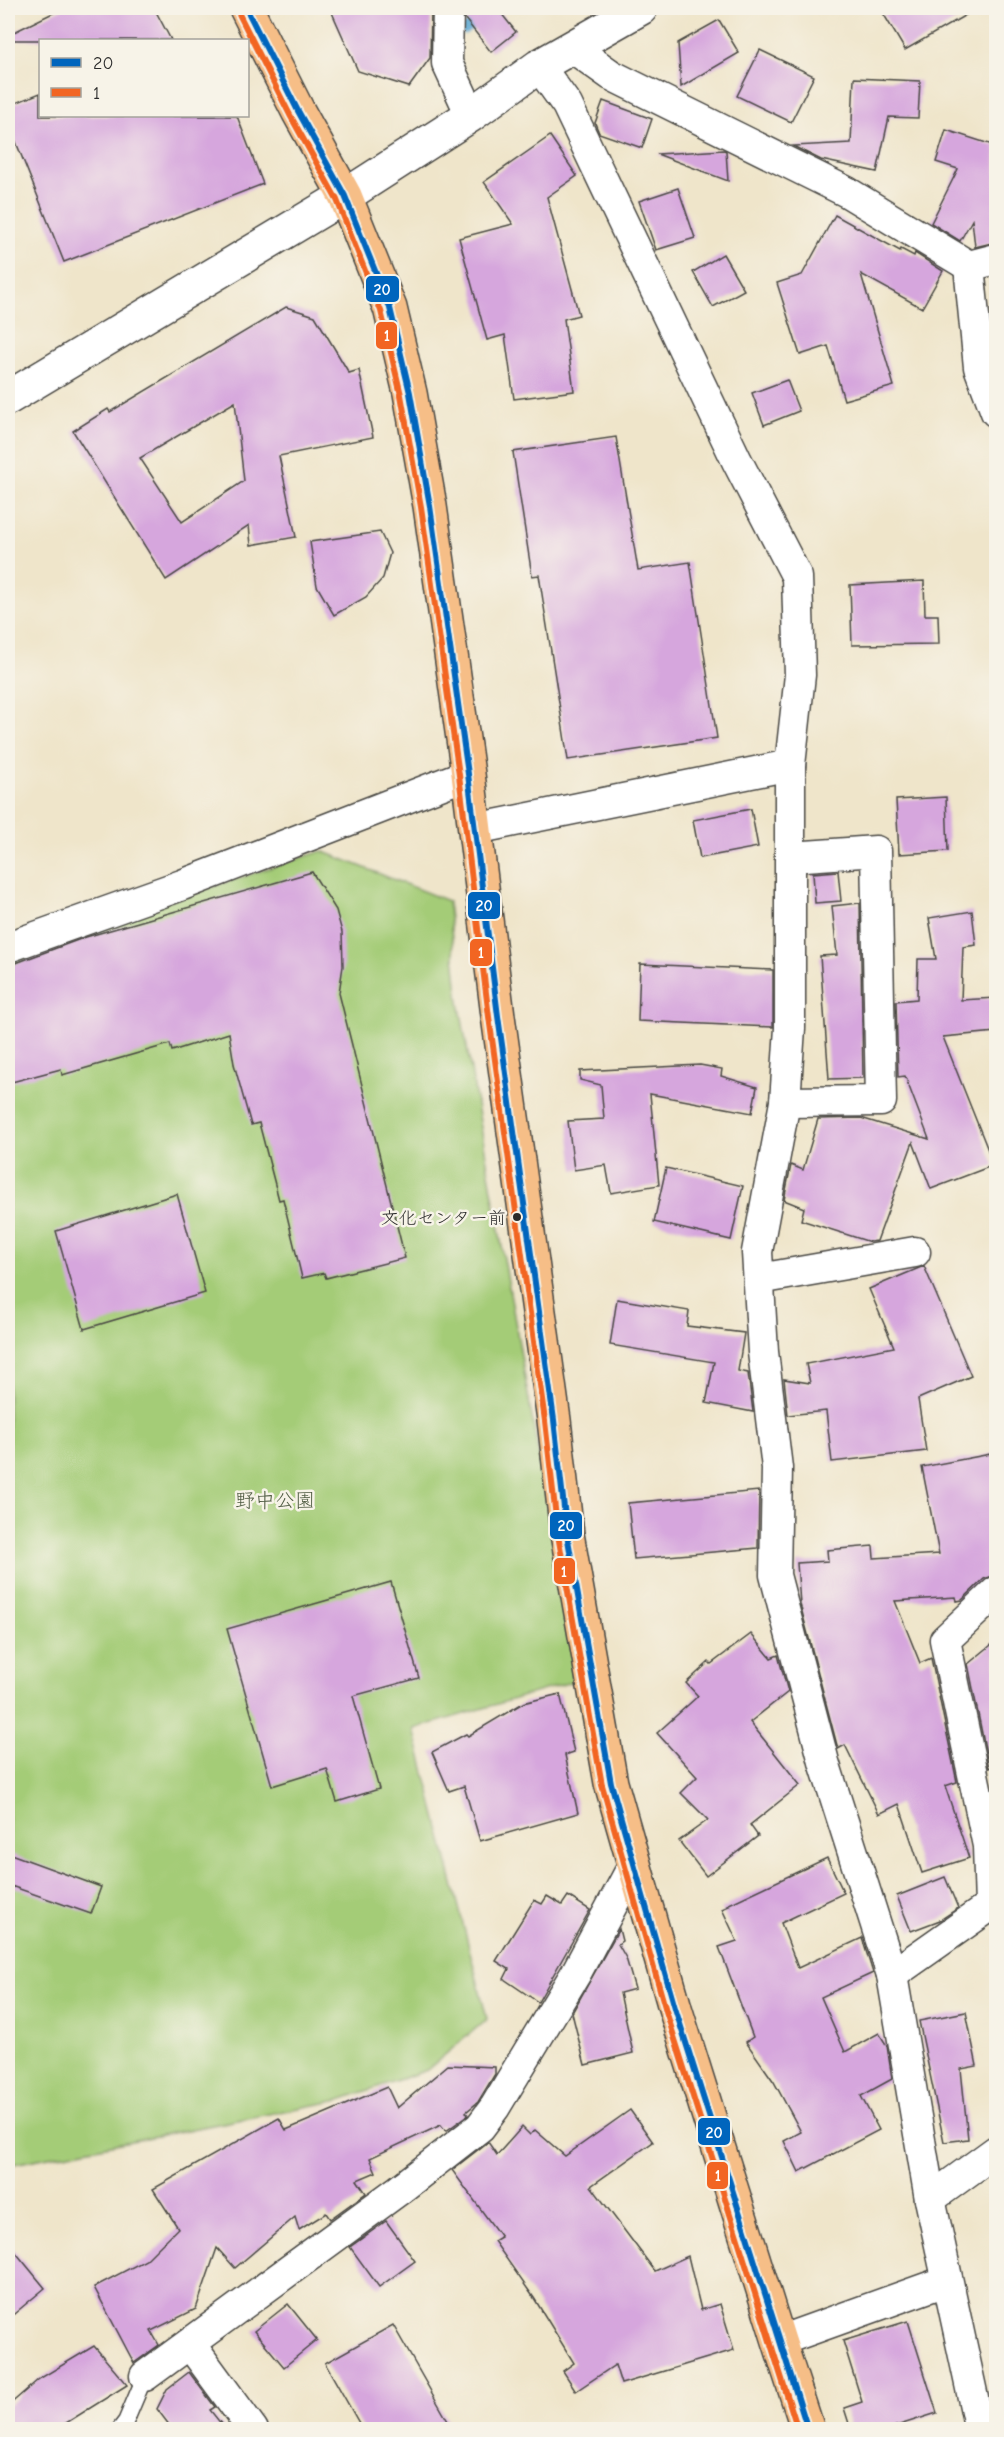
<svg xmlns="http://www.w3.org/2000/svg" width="1004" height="2437" font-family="'Comic Neue','Klee One',sans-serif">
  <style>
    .green { fill: #a4cc77; stroke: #687c51; stroke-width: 1.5 }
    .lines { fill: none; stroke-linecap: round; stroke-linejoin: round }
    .stream { stroke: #59a6d2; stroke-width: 9 }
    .building { fill: #d6a6dd; fill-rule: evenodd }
    .service-casing { stroke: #484743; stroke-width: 18 }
    .minor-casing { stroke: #484743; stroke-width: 33 }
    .tertiary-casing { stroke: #484743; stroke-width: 36 }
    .trunk-casing { stroke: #484743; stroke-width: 36 }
    .service { stroke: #fff; stroke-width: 15 }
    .minor { stroke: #fff; stroke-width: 30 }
    .tertiary { stroke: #fff; stroke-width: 33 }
    .trunk { stroke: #f6be87; stroke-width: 33 }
    .bus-1-casing { stroke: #f7f3e8; stroke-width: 10 }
    .bus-2-casing { stroke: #f7f3e8; stroke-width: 10 }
    .bus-1 { stroke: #0065bd; stroke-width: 6 }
    .bus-2 { stroke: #f26522; stroke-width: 6 }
    .bus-dot { fill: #2b2b2b; stroke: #f7f3e8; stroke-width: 2 }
    .labels { text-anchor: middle; stroke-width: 5; stroke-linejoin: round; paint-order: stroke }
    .bus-label { font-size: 18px; fill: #2b2b2b; stroke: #f7f3e8; text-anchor: end }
    .park-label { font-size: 20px; fill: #4f5b42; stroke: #f7f3e8 }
    .line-badge { stroke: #f7f3e8; stroke-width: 2 }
    .badge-label { font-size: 16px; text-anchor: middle; font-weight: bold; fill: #fff }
  </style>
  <rect width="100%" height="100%" fill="#f7f3e8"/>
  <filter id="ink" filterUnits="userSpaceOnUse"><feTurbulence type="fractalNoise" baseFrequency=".0167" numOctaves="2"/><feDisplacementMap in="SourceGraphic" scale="12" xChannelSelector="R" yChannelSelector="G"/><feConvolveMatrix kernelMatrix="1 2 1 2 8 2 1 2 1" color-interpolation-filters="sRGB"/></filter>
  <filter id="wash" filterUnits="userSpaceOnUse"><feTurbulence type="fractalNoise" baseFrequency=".008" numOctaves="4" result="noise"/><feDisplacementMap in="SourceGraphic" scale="24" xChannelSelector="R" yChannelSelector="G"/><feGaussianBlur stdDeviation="1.35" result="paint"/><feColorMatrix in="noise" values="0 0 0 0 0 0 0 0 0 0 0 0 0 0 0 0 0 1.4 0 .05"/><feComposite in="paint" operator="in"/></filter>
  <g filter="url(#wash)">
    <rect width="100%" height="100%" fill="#efe5ca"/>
    <path class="green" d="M322 851 448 901 459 1002 578 1680 414 1729 487 2019 427 2070 340 2100 8 2165V959L129 914Z"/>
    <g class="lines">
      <path class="stream" d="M464 30 500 8"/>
    </g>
    <g id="blocks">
      <g class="building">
        <path d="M63 8H154L171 40H8V35Z"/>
        <path d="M330 8H431L430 58 409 87 358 71Z"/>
        <path d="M465 8H497L516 32 491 52 465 19Z"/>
        <path d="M880 8H978L905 50Z"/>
        <path d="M719 20 739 53 681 87 678 43Z"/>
        <path d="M760 50 814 76 791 122 737 96Z"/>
        <path d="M854 78 920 81 918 118 889 117 877 172 821 160 793 146 851 143Z"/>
        <path d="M40 93V116H237L263 184 64 262 8 122V106Z"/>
        <path d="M603 101 652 119 642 148 599 133 595 123Z"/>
        <path d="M946 130 996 146V242L975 247 972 220 960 241 931 223 958 169 936 162Z"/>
        <path d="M550 136 577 176 547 197 579 315 564 319 574 391 514 399 505 335 487 340 459 238 513 224 484 182Z"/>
        <path d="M724 150 726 151 728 181 657 154Z"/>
        <path d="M678 188 695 238 656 250 639 201Z"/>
        <path d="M835 215 900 251 901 249 914 256 915 253 943 271 922 308 861 274 894 386 844 400 828 346 800 355 777 283 802 275Z"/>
        <path d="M723 254 744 290 713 307 693 272Z"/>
        <path d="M286 307 315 316 349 373 359 370 373 437 279 456 296 537 251 545 249 525 166 580 73 431 108 409 110 412ZM235 402 244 481 182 522 140 458Z"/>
        <path d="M787 380 799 411 764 425 752 393Z"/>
        <path d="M616 437 638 570 690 562 717 738 568 760 539 575 532 576 513 452Z"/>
        <path d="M380 532 390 553 383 578 366 597 334 615 317 586 310 542Z"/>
        <path d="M924 581 925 615H938L939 644 852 645 850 585Z"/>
        <path d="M946 797 948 851 899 854 896 800Z"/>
        <path d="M751 809 758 847 700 858 693 820Z"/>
        <path d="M838 871 841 901 815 903 813 873Z"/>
        <path d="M312 872 336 910 342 932 343 966 339 993 405 1258 326 1278 324 1273 302 1278 283 1199 279 1200 259 1123 251 1125 234 1064 229 1033 172 1051 170 1044 62 1075 61 1069 8 1083V969L16 963 86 937Z"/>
        <path d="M860 903 863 1078 829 1079 820 956 837 955 832 906Z"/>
        <path d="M972 911 976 945 963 947 961 1000 996 998V1032L943 1037 994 1165 931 1189 913 1142 877 1241 870 1242 801 1220 804 1208 784 1200 791 1165 803 1170 818 1119 861 1118 929 1139 905 1076 898 1077 896 1001 917 999 918 959H936L929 918Z"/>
        <path d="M640 964 773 970V1027L638 1021Z"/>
        <path d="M700 1065 722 1069 721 1076 757 1087 752 1113 650 1094 659 1185 611 1193 606 1165 574 1170 568 1121 604 1119 601 1085 580 1080V1071Z"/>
        <path d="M666 1168 743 1186 731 1240 654 1222Z"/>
        <path d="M177 1194 205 1293 84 1329 56 1231Z"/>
        <path d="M924 1266 971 1376 918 1399 926 1451 832 1462 826 1411 788 1415 784 1379 810 1383 806 1364 894 1347 869 1289Z"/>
        <path d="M617 1299 689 1311 687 1326 744 1333 738 1371 748 1373 753 1412 706 1403 714 1362 610 1345Z"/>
        <path d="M996 1453V1575L984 1579 962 1600 957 1601 956 1597 895 1601 920 1663 931 1658 957 1782 945 1786 969 1858 922 1873 899 1804 879 1814 845 1745 838 1749 800 1604 797 1563 828 1561 827 1550 873 1546 874 1558 939 1554 922 1467Z"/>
        <path d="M759 1491 758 1548 634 1559 628 1503Z"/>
        <path d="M391 1582 419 1678 353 1696 379 1789 337 1802 327 1769 272 1786 227 1629Z"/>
        <path d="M751 1634 771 1658 778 1655 788 1692 750 1722 800 1785 750 1825 758 1836 706 1876 679 1841 708 1820 681 1793 697 1777 657 1733 698 1696 686 1683 709 1662 711 1664Z"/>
        <path d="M996 1641V1765L989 1768 968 1664Z"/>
        <path d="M560 1694 574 1752 565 1755 578 1813 480 1841 464 1786 449 1791 432 1752 466 1734 468 1736 523 1703Z"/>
        <path d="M8 1853 101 1887 91 1914 8 1885Z"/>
        <path d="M827 1858 844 1893 781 1923 798 1968 862 1938 873 1973 821 1997 845 2052 879 2033 887 2046 892 2079 861 2096 879 2130 799 2172 784 2141 801 2132 774 2082 746 2042 753 2037 719 1947 737 1941 722 1909 729 1906 727 1905Z"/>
        <path d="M945 1877 958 1908 940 1920 911 1931 897 1896Z"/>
        <path d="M547 1896 562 1905 568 1896 590 1910 538 2002 504 1979 509 1969 496 1961 534 1900 542 1904Z"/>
        <path d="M619 1929 622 1941 618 1944 626 1958 635 1989 620 1993 633 2053 585 2065 572 2013Z"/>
        <path d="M966 2012 977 2066 961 2069 968 2139 944 2142 919 2021Z"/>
        <path d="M448 2065 495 2067V2074L478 2102 466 2112 468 2115 446 2131 441 2125 370 2158 376 2172 357 2180 366 2193 330 2219 326 2213 299 2230 295 2217 235 2268 217 2248 196 2309 151 2331 159 2345 134 2363 94 2287 146 2260 178 2228 153 2189 279 2118 286 2130 387 2087 397 2108Z"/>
        <path d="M630 2110 653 2142 591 2186 655 2271 688 2256 701 2310 720 2304 734 2350 621 2384 615 2365 576 2391 563 2371 574 2363 534 2298 494 2241 501 2237 452 2170 488 2142 497 2155 522 2127 530 2135 535 2130 565 2156Z"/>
        <path d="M386 2221 415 2261 379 2287 350 2247Z"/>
        <path d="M8 2243 45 2288 8 2319Z"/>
        <path d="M288 2304 317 2340 284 2367 254 2331Z"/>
        <path d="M908 2321 937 2413 884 2430H851L844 2408 862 2402 843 2341Z"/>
        <path d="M393 2325 453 2430H363L325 2363Z"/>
        <path d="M94 2346 127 2385 55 2430H8V2406L39 2379Z"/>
        <path d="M189 2372 215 2407 210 2410 226 2430H173L157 2409 167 2389Z"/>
      </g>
    </g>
  </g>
  <g filter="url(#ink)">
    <use href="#blocks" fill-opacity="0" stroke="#484743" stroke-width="1.5"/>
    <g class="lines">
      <g class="service-casing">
        <path id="service" d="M119 2430 126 2421 145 2376"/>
      </g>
      <g class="minor-casing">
        <g id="minor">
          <path d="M448 8 447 63 471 115"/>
          <path d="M573 48 611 75 847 192 969 266 996 259"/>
          <path d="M539 66 567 105 737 461 797 577 800 675 790 765V1028L785 1102 757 1252 763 1352 777 1468 775 1575 824 1762 892 1975 930 2199 980 2430"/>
          <path d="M969 266 979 367 996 412"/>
          <path d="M475 829 790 765"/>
          <path d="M8 947 182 885 468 774"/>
          <path d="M785 1102 881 1101 876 851 791 857"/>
          <path d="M759 1279 915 1252"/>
          <path d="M892 1975 990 1906 988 1846 945 1640 996 1592"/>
          <path d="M930 2199 996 2151"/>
          <path d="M779 2341 946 2281"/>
          <path d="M190 2344 253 2430"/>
          <path d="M145 2376 399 2190 480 2127 495 2107 576 1973 633 1866"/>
        </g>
      </g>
      <g class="tertiary-casing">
        <path id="tertiary" d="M8 398 345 196 471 115 539 66 641 8"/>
      </g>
      <g class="trunk-casing">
        <path id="trunk" d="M246 8 298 111 345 196 390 308 410 393 430 506 468 774 498 1016 554 1420 567 1534 611 1783 675 2008 779 2341 808 2430"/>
      </g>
      <use href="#service" class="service"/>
      <use href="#minor" class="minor"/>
      <use href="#tertiary" class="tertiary"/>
      <use href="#trunk" class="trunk"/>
      <g class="bus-1-casing">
        <path id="bus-1" d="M246 8 298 111 345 196 390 308 410 393 430 506 468 774 498 1016 554 1420 567 1534 611 1783 675 2008 808 2430"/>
      </g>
      <g class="bus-2-casing">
        <path id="bus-2" d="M238 12 290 115 337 200 381 311 401 395 421 507 459 775 489 1017 545 1421 558 1535 602 1785 666 2011 798 2430"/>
      </g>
      <use href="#bus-1" class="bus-1"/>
      <use href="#bus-2" class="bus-2"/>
    </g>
  </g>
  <circle class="bus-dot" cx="517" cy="1217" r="5"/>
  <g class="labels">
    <g class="bus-label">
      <text x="506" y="1224">文化センター前</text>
    </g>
    <g class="park-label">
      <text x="275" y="1507">野中公園</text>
    </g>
  </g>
  <g class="line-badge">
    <rect x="365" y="275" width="35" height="28" rx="6" fill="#0065bd"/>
    <rect x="375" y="321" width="23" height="29" rx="6" fill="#f26522"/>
    <rect x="467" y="891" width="34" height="29" rx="6" fill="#0065bd"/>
    <rect x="469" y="938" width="24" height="29" rx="6" fill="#f26522"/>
    <rect x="549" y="1511" width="34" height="29" rx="6" fill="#0065bd"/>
    <rect x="553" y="1557" width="23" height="28" rx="6" fill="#f26522"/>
    <rect x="697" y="2117" width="34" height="29" rx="6" fill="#0065bd"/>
    <rect x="706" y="2161" width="23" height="29" rx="6" fill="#f26522"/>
  </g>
  <g class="badge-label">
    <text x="382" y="295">20</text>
    <text x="387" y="341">1</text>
    <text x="484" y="911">20</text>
    <text x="481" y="958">1</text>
    <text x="566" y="1531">20</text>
    <text x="564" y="1577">1</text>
    <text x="714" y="2138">20</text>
    <text x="718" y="2181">1</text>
  </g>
  <rect width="1004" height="2437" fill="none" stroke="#f7f3e8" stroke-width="30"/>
  <rect x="39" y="39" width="210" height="78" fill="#f7f3e8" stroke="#a5a39c" stroke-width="1.5"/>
  <rect x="51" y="58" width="30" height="9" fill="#0065bd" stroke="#a5a39c" stroke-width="1.5"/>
  <text x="93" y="69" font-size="18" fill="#2b2b2b">20</text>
  <rect x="51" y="88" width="30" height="9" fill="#f26522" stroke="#a5a39c" stroke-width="1.5"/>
  <text x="93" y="99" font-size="18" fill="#2b2b2b">1</text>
</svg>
